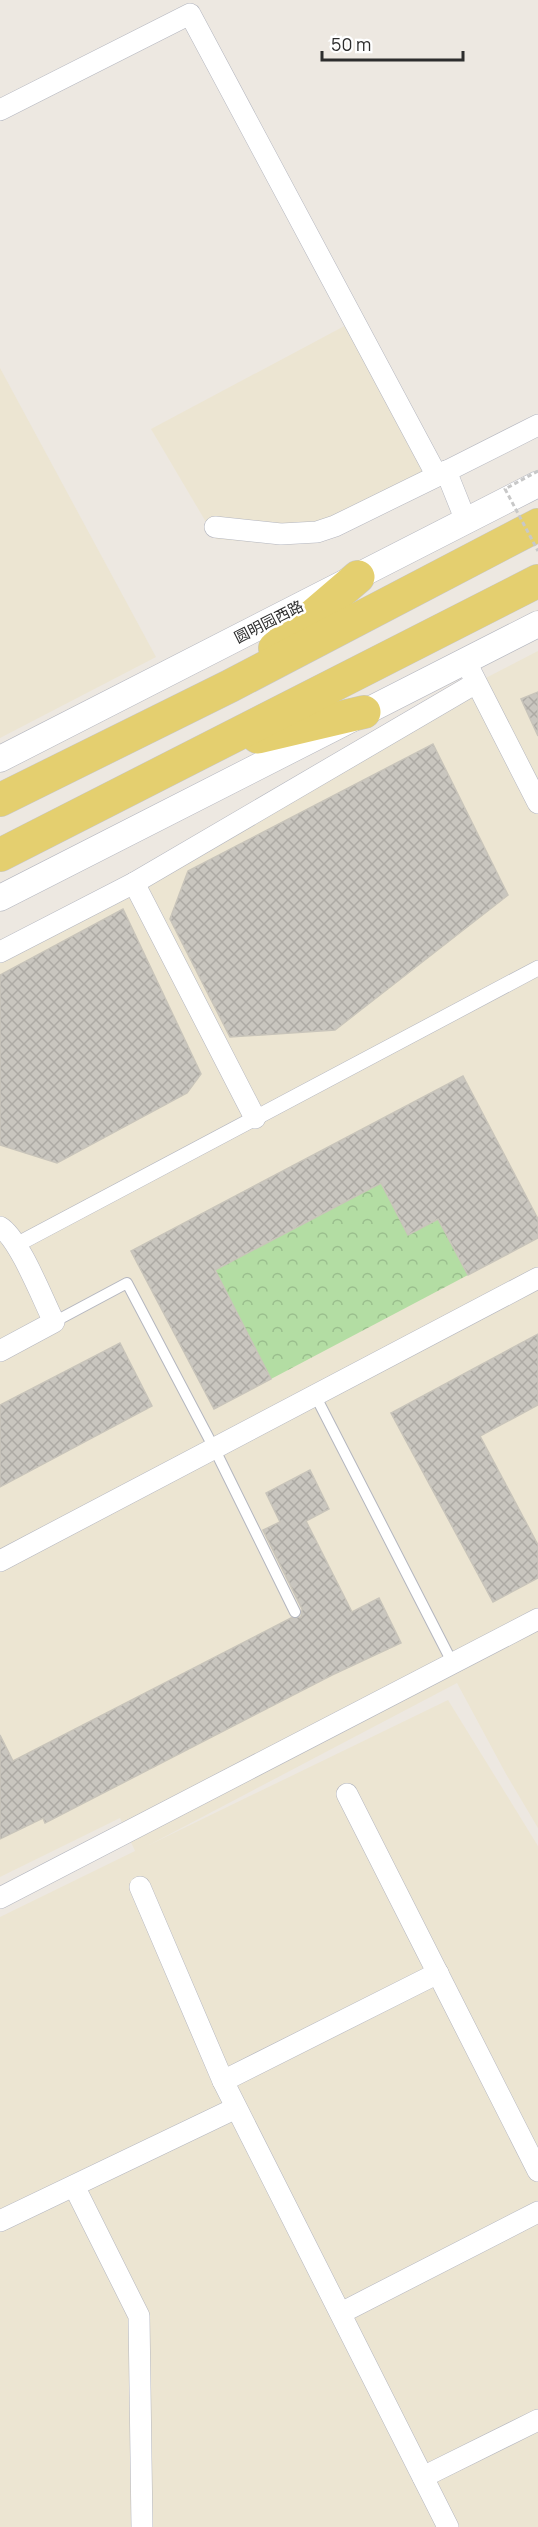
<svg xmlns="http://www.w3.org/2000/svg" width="538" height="2527" font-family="Manrope,'Noto Sans SC',sans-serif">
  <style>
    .education { fill: #ece5d2 }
    .park { fill: url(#park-crowns) }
    .building { fill: url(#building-cross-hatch); stroke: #c8c4ba; stroke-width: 1.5 }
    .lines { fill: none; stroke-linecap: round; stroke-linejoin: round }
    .service-casing { stroke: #b4b6bf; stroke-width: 12 }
    .pedestrian-casing { stroke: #b4b6bf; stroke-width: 16 }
    .minor-casing { stroke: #b4b6bf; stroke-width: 22 }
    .tertiary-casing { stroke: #b4b6bf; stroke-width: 27 }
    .primary-casing { stroke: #c8c8c8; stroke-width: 34 }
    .service { stroke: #fff; stroke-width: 10 }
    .pedestrian { stroke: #fff; stroke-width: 15 }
    .minor { stroke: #fff; stroke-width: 21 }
    .tertiary { stroke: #fff; stroke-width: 26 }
    .primary { stroke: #e4cf6f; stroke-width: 33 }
    .path-bridge { stroke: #c8c8c8; stroke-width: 3; stroke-dasharray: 4.5 3; stroke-linecap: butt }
    .labels { text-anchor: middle; stroke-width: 5; stroke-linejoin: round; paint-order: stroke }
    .street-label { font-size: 15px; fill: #2d2d2d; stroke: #fff }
  </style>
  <defs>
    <pattern id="park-crowns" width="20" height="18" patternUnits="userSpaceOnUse" patternTransform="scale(1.5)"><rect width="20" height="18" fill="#b3dda3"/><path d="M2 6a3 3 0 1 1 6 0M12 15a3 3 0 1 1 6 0" fill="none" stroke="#9abe8d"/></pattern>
    <pattern id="building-cross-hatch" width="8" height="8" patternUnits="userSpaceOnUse" patternTransform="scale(1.5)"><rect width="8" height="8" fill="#c9c6bf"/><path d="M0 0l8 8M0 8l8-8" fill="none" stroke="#adaaa4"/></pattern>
  </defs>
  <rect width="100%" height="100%" fill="#ede8e1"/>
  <g class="education">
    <path d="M350 323 426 477 280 544 216 539 151 429Z"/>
    <path d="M0 368 156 657 0 738Z"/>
    <path d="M538 651V1828L506 1774 457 1683 149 1845 448 1700 538 1846V2527H0V1917L135 1851 120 1818 0 1877V945L476 683Z"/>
  </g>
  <path class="park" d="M381 1183 438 1219 468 1275 271 1379 215 1270Z"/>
  <g class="building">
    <path d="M538 692V736L521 699Z"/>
    <path d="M433 744 508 895 335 1030 230 1037 170 919 188 871Z"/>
    <path d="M123 909 201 1074 187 1093 57 1163 0 1145V975Z"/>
    <path d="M463 1076 538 1219V1238L468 1275 438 1219 408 1235 381 1183 215 1270 271 1379 214 1409 131 1251Z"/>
    <path d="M538 1334V1405L480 1436 538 1545V1578L493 1602 391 1413Z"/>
    <path d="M120 1343 152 1406 0 1487V1405Z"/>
    <path d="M310 1470 329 1509 306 1521 352 1612 379 1598 401 1643 332 1675 45 1823 43 1818 0 1839V1735L13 1761 291 1618 301 1617 302 1609 263 1530 280 1522 266 1493Z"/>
  </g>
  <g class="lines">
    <g class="service-casing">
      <g id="service">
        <path d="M54 1322 127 1283 215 1450 295 1612"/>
        <path d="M315 1395 452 1662"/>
      </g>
    </g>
    <g class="pedestrian-casing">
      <path id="pedestrian" d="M16 1245 538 968"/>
    </g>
    <g class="minor-casing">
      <g id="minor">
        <path d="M0 110 190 14 437 476 538 425"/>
        <path d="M446 471 466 521"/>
        <path d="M215 527 281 534 317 532 335 526 437 476"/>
        <path d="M470 670 538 803"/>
        <path d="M134 883 255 1118"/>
        <path d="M0 952 134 883 476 683"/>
        <path d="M0 1227C19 1238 43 1300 54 1322L0 1351"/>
        <path d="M0 1561 538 1278"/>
        <path d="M347 1794 538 2171"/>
        <path d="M140 1887 223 2081 448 2527"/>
        <path d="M0 1898 538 1619"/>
        <path d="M223 2081 438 1973"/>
        <path d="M74 2186 139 2316 142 2527"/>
        <path d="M0 2221 236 2108"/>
        <path d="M341 2313 538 2212"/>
        <path d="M423 2477 538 2420"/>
      </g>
    </g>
    <g class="tertiary-casing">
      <g id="tertiary">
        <path d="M0 759 538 484"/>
        <path d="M0 898 538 624"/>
      </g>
    </g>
    <g class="primary-casing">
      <g id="primary">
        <path d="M275 648 358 577"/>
        <path d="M258 737 364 712"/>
        <path d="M0 800 230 686 538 525"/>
        <path d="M0 855 538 581"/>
      </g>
    </g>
    <use href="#service" class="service"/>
    <use href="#pedestrian" class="pedestrian"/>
    <use href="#minor" class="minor"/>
    <use href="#tertiary" class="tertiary"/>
    <use href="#primary" class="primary"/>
    <path class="path-bridge" d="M538 471 505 489 538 551"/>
  </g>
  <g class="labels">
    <g class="street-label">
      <text transform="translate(269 622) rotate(-27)" y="5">圆明园西路</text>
    </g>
  </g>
  <path d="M322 51v9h141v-9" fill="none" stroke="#2d2d2d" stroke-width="3"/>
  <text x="331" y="51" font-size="18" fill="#2d2d2d" stroke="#ffffff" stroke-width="4.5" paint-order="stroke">50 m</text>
</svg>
